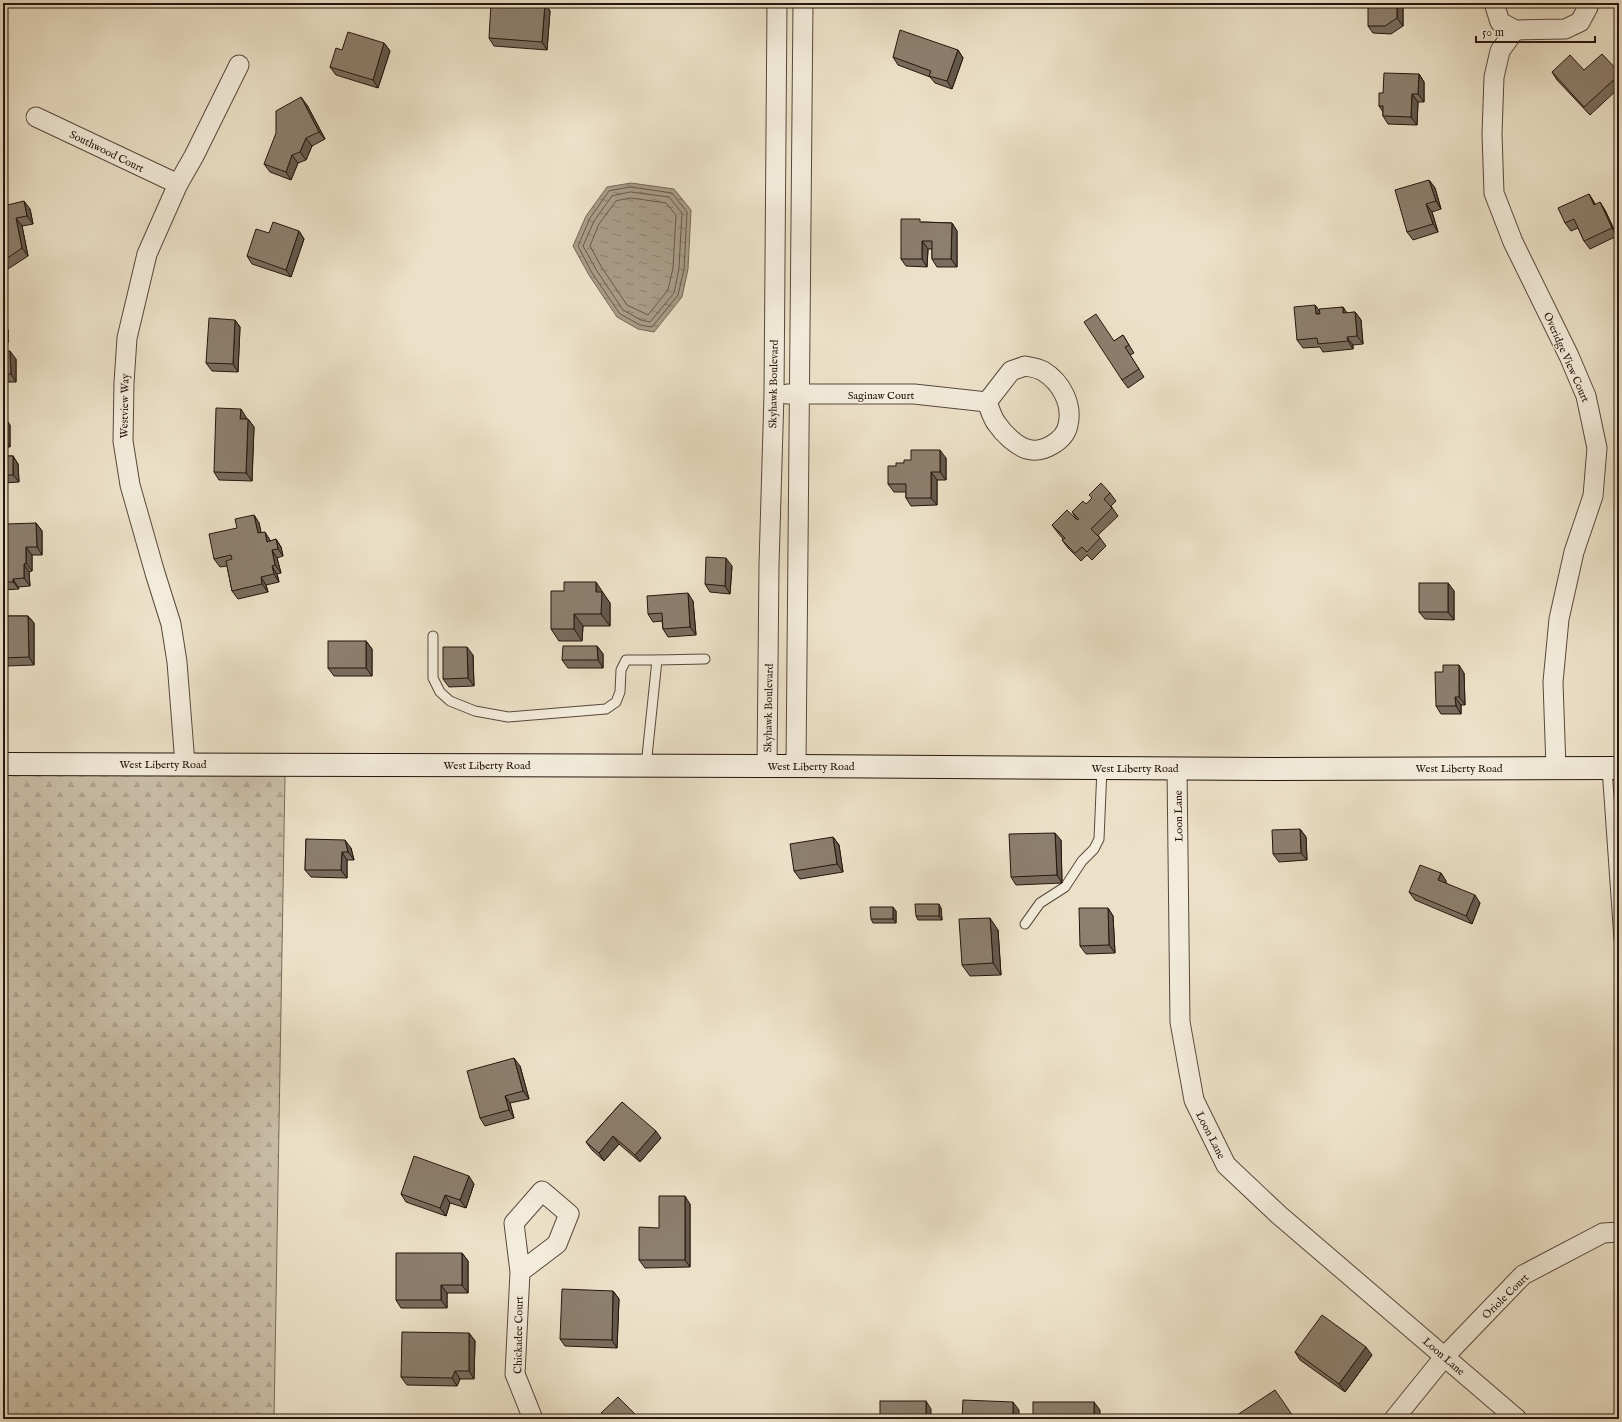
<svg xmlns="http://www.w3.org/2000/svg" width="1622" height="1422" font-family="'IM FELL English',serif">
  <style>
    .forest { fill: url(#forest-firs); stroke: #786a5a }
    .water { fill: url(#water-ripples); stroke: #756657 }
    .lines { fill: none; stroke-linecap: round; stroke-linejoin: round }
    .shore { stroke: #68584a; stroke-width: 1 }
    .service-casing { stroke: #58483c; stroke-width: 11 }
    .minor-casing { stroke: #58483c; stroke-width: 21 }
    .secondary-casing { stroke: #26150d; stroke-width: 24 }
    .service { stroke: #f3ecdb; stroke-width: 9 }
    .minor { stroke: #f3ecdb; stroke-width: 19 }
    .secondary { stroke: #f3ecdb; stroke-width: 22 }
    .wall { fill: #796d5f; stroke: #26150d }
    .shaded-wall { fill: #63594d; stroke: #26150d }
    .building { fill: #8d7f6e; stroke: #26150d }
    .labels { text-anchor: middle; stroke-width: 3; stroke-linejoin: round; paint-order: stroke }
    .street-label { font-size: 11px; fill: #26150d; stroke: #f3ecdb }
  </style>
  <defs>
    <pattern id="forest-firs" width="22" height="20" patternUnits="userSpaceOnUse"><rect width="22" height="20" fill="#cabea8"/><path d="M5 1l3.5 6h-7zM16 11l3.5 6h-7z" fill="#ada28f"/></pattern>
    <pattern id="water-ripples" width="26" height="14" patternUnits="userSpaceOnUse"><rect width="26" height="14" fill="#a99c88"/><path d="M2 4q2-2 4 0t4 0M15 11q2-2 4 0t4 0" fill="none" stroke="#897e6e"/></pattern>
  </defs>
  <rect width="100%" height="100%" fill="#ece1c8"/>
  <filter id="stains"><feTurbulence type="fractalNoise" baseFrequency=".005" numOctaves="4"/><feColorMatrix values="0 0 0 0 .2 0 0 0 0 .09 0 0 0 0 .02 0 0 0 .5 -.17"/></filter>
  <radialGradient id="worn" r=".72"><stop offset=".6" stop-color="#630" stop-opacity="0"/><stop offset="1" stop-color="#630" stop-opacity=".3"/></radialGradient>
  <path class="forest" d="M3 775H285L274 1419H3Z"/>
  <path class="water" d="M631 183 674 189 691 210 688 269 682 297 654 332 638 329 617 317 589 275 573 246 586 216 607 187Z"/>
  <g class="lines">
    <g class="shore">
      <path d="M631 187 672 193 687 212 684 269 678 295 652 327 640 325 620 314 592 273 578 246 590 218 609 191Z"/>
      <path d="M631 192 669 197 682 213 679 268 674 293 650 322 641 320 623 310 597 271 583 246 594 221 612 196Z"/>
      <path d="M631 198 666 203 676 215 673 268 668 290 648 315 627 305 602 268 590 246 599 224 616 201Z"/>
    </g>
    <g class="service-casing">
      <g id="service">
        <path d="M433 636V678L440 692 450 701 475 711 508 717 606 709 616 702 620 692 621 670 626 660H657L646 766"/>
        <path d="M657 660 705 659"/>
        <path d="M1607 768 1619 939"/>
        <path d="M1025 924 1040 903 1065 887 1082 861 1094 849 1099 839 1102 768"/>
      </g>
    </g>
    <g class="minor-casing">
      <g id="minor">
        <path d="M1494 3 1500 22 1515 30 1565 29 1580 22 1588 7V3"/>
        <path d="M1515 30 1500 51 1494 77 1492 134 1494 193 1513 242 1569 356 1586 396 1597 448 1593 496 1574 552 1559 619 1553 682 1556 768"/>
        <path d="M36 117 178 184"/>
        <path d="M1025 366C1030 367 1038 368 1043 371 1061 382 1073 404 1068 425 1065 441 1042 454 1027 449 1016 446 1003 433 997 424 992 418 990 409 987 402L1011 371Z"/>
        <path d="M787 394H914L987 402"/>
        <path d="M185 764 177 662 171 624 155 573 130 485 123 441 124 383 127 338 147 254 178 184 194 156 239 65"/>
        <path d="M767 766 769 565 774 394 777 3"/>
        <path d="M796 766C796 511 801 257 803 3"/>
        <path d="M1177 768 1180 1022 1194 1100 1226 1165 1279 1215 1517 1419"/>
        <path d="M520 1272 557 1244 569 1214 542 1191 514 1223 520 1272 515 1374 533 1419"/>
        <path d="M1394 1419 1445 1356 1523 1275 1603 1233 1619 1232"/>
      </g>
    </g>
    <g class="secondary-casing">
      <path id="secondary" d="M3 764 796 766 1270 769 1619 768"/>
    </g>
    <use href="#service" class="service"/>
    <use href="#minor" class="minor"/>
    <use href="#secondary" class="secondary"/>
  </g>
  <g class="wall">
    <path d="M545 3 550 11 547 50 494 46 489 38Z"/>
    <path d="M1403 3V26L1391 34 1373 33 1368 26Z"/>
    <path d="M384 43 390 51 378 88 336 75 330 67 342 50Z"/>
    <path d="M958 50 963 58 952 89 935 83 930 77 898 65 893 57Z"/>
    <path d="M1584 70 1619 72V88L1590 115 1557 80 1552 72Z"/>
    <path d="M1419 74 1424 82V102H1418L1417 125 1388 124 1383 116V112L1379 106 1383 93Z"/>
    <path d="M307 105 325 139 312 146 306 160 298 163 291 180 270 172 264 164Z"/>
    <path d="M1429 180 1435 188 1441 209 1432 212 1438 232 1413 240 1407 232Z"/>
    <path d="M1589 194 1595 204 1605 210 1617 236 1590 249 1584 241 1578 228 1571 231 1565 223Z"/>
    <path d="M3 206 30 209 33 224 22 226 28 256 8 269 3 261Z"/>
    <path d="M922 222 952 223 957 231V267H937L932 259V249H928L927 267 906 266 901 259Z"/>
    <path d="M299 231 304 239 291 277 252 264 247 256 269 233Z"/>
    <path d="M1315 305 1320 312 1343 307 1347 313 1355 312 1361 320 1363 344 1353 345V349L1323 352 1320 347 1303 348 1297 340Z"/>
    <path d="M235 320 240 327 238 372 212 371 206 363Z"/>
    <path d="M3 323 8 330V343H3Z"/>
    <path d="M1123 335 1134 353 1130 355 1144 377 1128 388 1122 380 1114 341Z"/>
    <path d="M3 352 16 359V382H3Z"/>
    <path d="M3 417 10 425V447H3L4 456H13L18 464 19 482 3 483Z"/>
    <path d="M246 417V419H248L254 427 252 481 219 480 214 472Z"/>
    <path d="M946 458V480H937V505L911 506 906 498V492H894L888 484 896 466 904 463Z"/>
    <path d="M1110 493 1116 501 1111 506 1118 516 1098 535 1106 546 1092 560 1087 555 1081 561 1068 548 1062 540 1063 539 1058 533 1052 525 1077 520 1072 512 1086 504 1092 498 1089 495Z"/>
    <path d="M254 515 259 523 261 533 270 540 271 541 276 539 281 547 283 556 277 558 281 573 277 574 279 582 266 585 268 592 238 599 232 591 227 566 220 567 214 559 237 528Z"/>
    <path d="M36 523 42 531V555H32V571L29 572 30 586 18 587 19 589 3 590V530H7Z"/>
    <path d="M732 566 730 594 710 592 705 584Z"/>
    <path d="M1448 583 1454 591V620L1425 619 1419 612Z"/>
    <path d="M604 594V595L610 603V626H583L582 641H559L551 629Z"/>
    <path d="M693 601 696 635 668 637 663 629 662 621 653 622 648 614Z"/>
    <path d="M3 616H28L34 623V665L7 666 3 660Z"/>
    <path d="M366 641 372 649V676H334L328 668Z"/>
    <path d="M597 646 603 654V668H568L562 660Z"/>
    <path d="M473 655 474 686 449 687 443 679Z"/>
    <path d="M1464 673 1465 705H1461V714H1441L1436 706Z"/>
    <path d="M1300 829 1306 837 1307 860 1279 862 1273 854Z"/>
    <path d="M833 837 839 845 843 872 800 879 794 871Z"/>
    <path d="M306 839 351 848 354 860H347V878L311 877 305 870Z"/>
    <path d="M1061 840 1062 883 1016 885 1011 877Z"/>
    <path d="M1441 873 1446 881V883L1480 903 1472 924 1415 900 1409 892Z"/>
    <path d="M941 908 942 920H918L916 916Z"/>
    <path d="M1108 908 1113 916 1115 953 1086 954 1080 946Z"/>
    <path d="M896 911V923H873L871 919Z"/>
    <path d="M998 930 1001 975 970 976 962 965Z"/>
    <path d="M520 1066 529 1099 510 1103 514 1118 485 1126 480 1118Z"/>
    <path d="M622 1102 661 1138 640 1162 619 1144 604 1161 592 1150 586 1142Z"/>
    <path d="M474 1184 466 1208 450 1203 446 1216 406 1202 401 1194Z"/>
    <path d="M690 1204V1267L645 1268 639 1260 659 1228Z"/>
    <path d="M462 1253 468 1261V1293H447V1308H401L396 1300Z"/>
    <path d="M613 1291 619 1299 617 1348 565 1346 560 1339Z"/>
    <path d="M469 1333 475 1341 474 1379H460L457 1386 407 1385 401 1377Z"/>
    <path d="M1295 1352 1372 1355 1345 1392 1300 1360Z"/>
  </g>
  <g class="shaded-wall">
    <path d="M545 3 550 11 547 50 542 42Z"/>
    <path d="M1397 3H1403V26L1397 18Z"/>
    <path d="M384 43 390 51 378 88 373 80Z"/>
    <path d="M958 50 963 58 952 89 947 81Z"/>
    <path d="M1419 74 1424 82V102L1418 94Z"/>
    <path d="M1412 94 1418 102 1417 125 1411 117Z"/>
    <path d="M301 97 307 105 325 139 319 132Z"/>
    <path d="M306 138 312 146 306 160 300 152Z"/>
    <path d="M292 155 298 163 291 180 286 172Z"/>
    <path d="M1429 180 1435 188 1441 209 1436 201Z"/>
    <path d="M1589 194 1594 202 1599 213 1594 205Z"/>
    <path d="M24 201 30 209 33 224 27 216Z"/>
    <path d="M1600 202 1605 210 1617 236 1612 228Z"/>
    <path d="M1426 204 1432 212 1438 232 1433 224Z"/>
    <path d="M16 218 22 226 28 256 22 248Z"/>
    <path d="M952 223 957 231V267L951 259Z"/>
    <path d="M299 231 304 239 291 277 286 270Z"/>
    <path d="M922 241 928 249 927 267 922 259Z"/>
    <path d="M1315 305 1321 313 1316 314Z"/>
    <path d="M1343 307 1348 315 1343 313Z"/>
    <path d="M1355 312 1361 320 1363 344 1357 336Z"/>
    <path d="M235 320 240 327 238 372 233 364Z"/>
    <path d="M3 323 8 330V343L3 336Z"/>
    <path d="M1347 337 1353 345V349L1348 341Z"/>
    <path d="M10 351 16 359V382L11 374Z"/>
    <path d="M241 409 246 417V427L240 419Z"/>
    <path d="M5 417 10 425V447L5 439Z"/>
    <path d="M248 419 254 427 252 481 246 473Z"/>
    <path d="M940 450 946 458V480L940 472Z"/>
    <path d="M13 456 18 464 19 482 13 475Z"/>
    <path d="M931 472 937 480V505L931 498Z"/>
    <path d="M254 515 259 523 263 541 258 533Z"/>
    <path d="M36 523 42 531V555L37 547Z"/>
    <path d="M265 532 270 540 273 549 267 542Z"/>
    <path d="M276 539 281 547 283 556 278 549Z"/>
    <path d="M26 547 32 555V571L26 563Z"/>
    <path d="M272 550 277 558 281 573 275 565Z"/>
    <path d="M726 558 732 566 730 594 725 586Z"/>
    <path d="M24 564 29 572 30 586 24 578Z"/>
    <path d="M272 566 277 574 279 582 274 574Z"/>
    <path d="M261 577 266 585 268 592 262 584Z"/>
    <path d="M13 579 18 587 19 589 13 582Z"/>
    <path d="M596 582 610 603V626L601 614 596 592Z"/>
    <path d="M1448 583 1454 591V620L1448 612Z"/>
    <path d="M688 593 693 601 696 635 690 627Z"/>
    <path d="M574 614 583 626 582 641 574 629Z"/>
    <path d="M28 616 34 623V665L29 657Z"/>
    <path d="M366 641 372 649V676L366 668Z"/>
    <path d="M597 646 603 654V668L598 660Z"/>
    <path d="M467 647 473 655 474 686 468 678Z"/>
    <path d="M1459 665 1464 673 1465 705 1459 697Z"/>
    <path d="M1455 697 1461 705V714L1456 706Z"/>
    <path d="M1300 829 1306 837 1307 860 1301 853Z"/>
    <path d="M1055 833 1061 840 1062 883 1057 875Z"/>
    <path d="M833 837 839 845 843 872 837 864Z"/>
    <path d="M345 840 351 848 354 860 348 852Z"/>
    <path d="M342 852 347 860V878L341 870Z"/>
    <path d="M1441 873 1446 881 1444 888 1438 880Z"/>
    <path d="M1475 895 1480 903 1472 924 1466 916Z"/>
    <path d="M939 904 941 908 942 920 939 916Z"/>
    <path d="M893 907 896 911V923L893 919Z"/>
    <path d="M1108 908 1113 916 1115 953 1109 945Z"/>
    <path d="M990 918 998 930 1001 975 993 963Z"/>
    <path d="M514 1058 520 1066 529 1099 523 1091Z"/>
    <path d="M505 1096 510 1103 514 1118 509 1110Z"/>
    <path d="M656 1131 661 1138 640 1162 635 1155Z"/>
    <path d="M613 1136 619 1144 604 1161 599 1153Z"/>
    <path d="M469 1176 474 1184 466 1208 460 1200Z"/>
    <path d="M445 1195 450 1203 446 1216 440 1208Z"/>
    <path d="M685 1196 690 1204V1267L685 1260Z"/>
    <path d="M462 1253 468 1261V1293L462 1285Z"/>
    <path d="M441 1285 447 1293V1308L441 1300Z"/>
    <path d="M613 1291 619 1299 617 1348 612 1340Z"/>
    <path d="M469 1333 475 1341 474 1379 469 1371Z"/>
    <path d="M1366 1347 1372 1355 1345 1392 1339 1384Z"/>
    <path d="M455 1371 460 1379 457 1386 452 1378Z"/>
    <path d="M926 1401 931 1409V1419H926Z"/>
    <path d="M1013 1402 1019 1410V1419H1013Z"/>
    <path d="M1094 1402 1100 1410V1419H1094Z"/>
  </g>
  <g class="building">
    <path d="M491 3H545L542 42 489 38Z"/>
    <path d="M1368 3H1397V18L1385 26H1368Z"/>
    <path d="M900 30 958 50 947 81 929 76 931 71 893 57Z"/>
    <path d="M348 32 384 43 373 80 330 67 336 48 342 50Z"/>
    <path d="M1602 54 1619 72V75L1584 107 1552 72 1570 55 1584 70Z"/>
    <path d="M1384 73 1419 74 1418 94H1412L1411 117 1383 116V106H1379V93H1383Z"/>
    <path d="M301 97 319 132 306 138 300 152 292 155 286 172 264 164 276 133V111Z"/>
    <path d="M1429 180 1436 201 1426 204 1433 224 1407 232 1395 190Z"/>
    <path d="M1589 194 1594 205 1600 202 1612 228 1584 241 1574 219 1565 223 1558 208Z"/>
    <path d="M24 201 27 216 16 218 22 248 3 261V206Z"/>
    <path d="M901 219H920V222L952 223 951 259H932V241H922V259H901Z"/>
    <path d="M273 222 299 231 286 270 247 256 256 229 269 233Z"/>
    <path d="M1315 305 1316 314H1320L1319 309 1343 307V313L1355 312 1357 336 1347 337 1348 341 1318 344 1317 338 1297 340 1294 307Z"/>
    <path d="M1096 314 1114 341 1123 335 1129 345 1125 347 1139 369 1122 380 1084 322Z"/>
    <path d="M209 318 235 320 233 364 206 363Z"/>
    <path d="M3 351H10L11 374H3Z"/>
    <path d="M216 408 241 409 240 419H248L246 473 214 472Z"/>
    <rect x="3" y="417" width="2" height="22"/>
    <path d="M911 450H940V472H931V498H906V484H888V466H896V463H904V460H911Z"/>
    <rect x="3" y="456" width="10" height="19"/>
    <path d="M1101 483 1110 493 1104 499 1112 508 1091 529 1100 538 1087 552 1082 547 1075 553 1062 540 1065 538 1052 525 1067 510 1077 520 1079 519 1072 512 1083 501 1086 504 1092 498 1089 495Z"/>
    <path d="M254 515 258 533 265 532 267 542 276 539 278 549 272 550 275 565 272 566 274 574 261 577 262 584 232 591 226 561 232 559 231 555 214 559 209 534 237 528 235 519Z"/>
    <path d="M36 523 37 547H26V563L24 564V578L13 579V582H3V530H7V524Z"/>
    <path d="M706 557 726 558 725 586 705 584Z"/>
    <path d="M564 582H596V592H602L601 614H574V629H551V591H564Z"/>
    <rect x="1419" y="583" width="29" height="29"/>
    <path d="M688 593 690 627 663 629 662 613 648 614 647 596Z"/>
    <path d="M3 616H28L29 657 3 658Z"/>
    <rect x="328" y="641" width="38" height="27"/>
    <path d="M563 646H597L598 660H562Z"/>
    <path d="M443 647H467L468 678 443 679Z"/>
    <path d="M1443 665H1459V697H1455L1456 706H1436L1435 672H1443Z"/>
    <path d="M1300 829 1301 853 1273 854 1272 830Z"/>
    <path d="M1055 833 1057 875 1011 877 1009 834Z"/>
    <path d="M833 837 837 864 794 871 790 844Z"/>
    <path d="M306 839 345 840 348 852H342L341 870H305Z"/>
    <path d="M1420 865 1441 873 1438 880 1475 895 1466 916 1409 892Z"/>
    <path d="M915 904H939V916H916Z"/>
    <path d="M870 907H893V919H871Z"/>
    <path d="M1079 908H1108L1109 945 1080 946Z"/>
    <path d="M990 918 993 963 962 965 959 919Z"/>
    <path d="M514 1058 523 1091 505 1096 509 1110 480 1118 467 1071Z"/>
    <path d="M622 1102 656 1131 635 1155 613 1136 599 1153 586 1142Z"/>
    <path d="M414 1156 469 1176 460 1200 445 1195 440 1208 401 1194Z"/>
    <path d="M659 1196H685V1260H639V1227L659 1228Z"/>
    <path d="M396 1253H462V1285H441V1300H396Z"/>
    <path d="M562 1289 613 1291 612 1340 560 1339Z"/>
    <path d="M1322 1315 1366 1347 1339 1384 1295 1352Z"/>
    <path d="M402 1332 469 1333V1371H455L452 1378 401 1377Z"/>
    <path d="M1275 1390 1295 1419H1231Z"/>
    <path d="M618 1397 640 1419H607L601 1413Z"/>
    <path d="M963 1400 1013 1402V1419H962Z"/>
    <rect x="880" y="1401" width="46" height="18"/>
    <rect x="1033" y="1402" width="61" height="17"/>
  </g>
  <g class="labels">
    <g class="street-label">
      <text transform="translate(107 151) rotate(26)" y="4">Southwood Court</text>
      <text transform="translate(1567 357) rotate(66)" y="4">Overidge View Court</text>
      <text transform="translate(773 384) rotate(-89)" y="4">Skyhawk Boulevard</text>
      <text x="881" y="399">Saginaw Court</text>
      <text transform="translate(124 406) rotate(-89)" y="4">Westview Way</text>
      <text transform="translate(768 708) rotate(-89)" y="4">Skyhawk Boulevard</text>
      <text x="163" y="768">West Liberty Road</text>
      <text x="487" y="769">West Liberty Road</text>
      <text x="811" y="770">West Liberty Road</text>
      <text x="1135" y="772">West Liberty Road</text>
      <text x="1459" y="772">West Liberty Road</text>
      <text transform="translate(1178 816) rotate(-91)" y="4">Loon Lane</text>
      <text transform="translate(1211 1135) rotate(63)" y="4">Loon Lane</text>
      <text transform="translate(1505 1296) rotate(-44)" y="4">Oriole Court</text>
      <text transform="translate(518 1335) rotate(-89)" y="4">Chickadee Court</text>
      <text transform="translate(1444 1356) rotate(41)" y="4">Loon Lane</text>
    </g>
  </g>
  <rect width="1622" height="1422" fill="none" stroke="#ece1c8" stroke-width="16"/>
  <rect x="4" y="4" width="1614" height="1414" fill="none" stroke="#26150d" stroke-width="2"/>
  <rect x="8" y="8" width="1606" height="1406" fill="none" stroke="#26150d"/>
  <path d="M1476 36v6h119v-6" fill="none" stroke="#26150d" stroke-width="2"/>
  <text x="1482" y="36" font-size="12" fill="#26150d" stroke="#f3ecdb" stroke-width="3" paint-order="stroke">50 m</text>
  <rect width="100%" height="100%" filter="url(#stains)"/>
  <rect width="100%" height="100%" fill="url(#worn)"/>
</svg>
